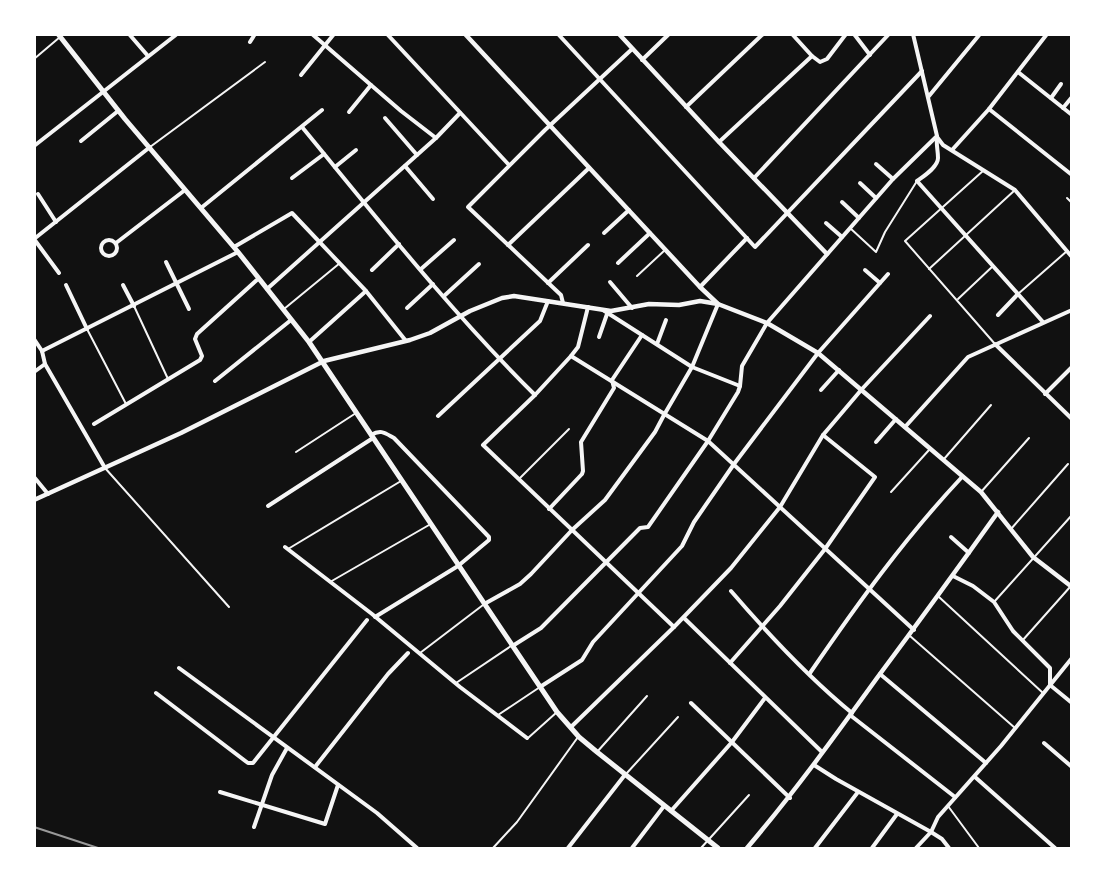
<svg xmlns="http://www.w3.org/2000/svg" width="1106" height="883" font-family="'Archivo Narrow',sans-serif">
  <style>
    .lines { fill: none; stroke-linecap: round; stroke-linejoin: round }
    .service { stroke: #f5f5f5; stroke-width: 2 }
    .minor { stroke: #f5f5f5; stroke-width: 4 }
    .tertiary { stroke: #f5f5f5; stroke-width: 4.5 }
    .secondary { stroke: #f5f5f5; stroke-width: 5 }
    .rail { stroke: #9a9a9a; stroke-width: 2 }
  </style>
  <rect width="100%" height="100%" fill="#111"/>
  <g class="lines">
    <g class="service">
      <path d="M34 59 60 37"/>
      <path d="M150 147 265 62"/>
      <path d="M984 170 905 241 995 344"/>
      <path d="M1067 198 1072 203"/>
      <path d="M850 228 876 252 885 232 917 181"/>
      <path d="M929 269 1015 190"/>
      <path d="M637 276 665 250"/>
      <path d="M1018 294 1067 251"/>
      <path d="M958 299 993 266"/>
      <path d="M134 306 168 379"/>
      <path d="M284 309 340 263"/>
      <path d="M87 329 126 404"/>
      <path d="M296 452 356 413"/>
      <path d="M944 459 991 405"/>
      <path d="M105 468 229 607"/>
      <path d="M520 478 569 429"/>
      <path d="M891 492 929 450"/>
      <path d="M981 492 1029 438"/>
      <path d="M1011 529 1068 464"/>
      <path d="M288 549 401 481"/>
      <path d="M330 582 429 525"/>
      <path d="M939 597 1043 693"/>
      <path d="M994 602 1072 515"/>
      <path d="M910 636 1015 728"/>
      <path d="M1022 641 1070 587"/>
      <path d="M420 653 483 605"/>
      <path d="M456 683 511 646"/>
      <path d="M498 715 540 687"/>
      <path d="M528 738 557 712"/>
      <path d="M597 752 647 696"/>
      <path d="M626 774 678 717"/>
      <path d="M948 806 979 848"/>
      <path d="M493 848 517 822 578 737"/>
      <path d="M701 848 749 795"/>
    </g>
    <g class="minor">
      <path d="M129 34 148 56"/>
      <path d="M312 34 401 111 436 138"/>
      <path d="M387 34 509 165"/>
      <path d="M558 34 755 247 922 71"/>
      <path d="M792 34 812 56 820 62 827 59 846 34"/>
      <path d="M854 34 870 55"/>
      <path d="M250 42 255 34"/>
      <path d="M642 60 669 34"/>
      <path d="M1018 72 1072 115"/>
      <path d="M301 75 334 34"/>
      <path d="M929 96 980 34"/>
      <path d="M1051 98 1061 84"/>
      <path d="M686 107 763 34"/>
      <path d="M1063 108 1072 97"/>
      <path d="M989 109 1072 175"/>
      <path d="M349 112 371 85"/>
      <path d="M385 118 417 155"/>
      <path d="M302 127C377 218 451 312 535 395"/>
      <path d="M937 137C936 145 938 150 938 158 938 167 924 176 917 181L1043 322"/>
      <path d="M937 137 943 145 1015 190 1072 257"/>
      <path d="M81 141 118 111"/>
      <path d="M719 142 812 56"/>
      <path d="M34 146 177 34"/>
      <path d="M952 150 989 109 1047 34"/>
      <path d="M876 164 893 179"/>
      <path d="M405 166 433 199"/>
      <path d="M335 167 356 150"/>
      <path d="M292 178 324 154"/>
      <path d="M754 178 889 34"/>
      <path d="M860 183 876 198"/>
      <path d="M38 194 56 222"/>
      <path d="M842 202 859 218"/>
      <path d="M201 208 322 110"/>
      <path d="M826 223 842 237"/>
      <path d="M604 233 629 210"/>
      <path d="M34 239 150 147"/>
      <path d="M34 239 59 273"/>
      <circle cx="109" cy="248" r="8"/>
      <path d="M116 243 185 190"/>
      <path d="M508 245 589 168"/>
      <path d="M234 247 292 213 366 291 406 341"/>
      <path d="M166 262 189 309"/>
      <path d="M618 263 650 233"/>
      <path d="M421 269 454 240"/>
      <path d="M372 270 399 244"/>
      <path d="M865 270 880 283"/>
      <path d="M610 282 632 308"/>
      <path d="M548 283 588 245"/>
      <path d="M66 285 87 329"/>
      <path d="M123 285 134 306"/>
      <path d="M700 287 747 238"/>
      <path d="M267 289 436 138 460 113"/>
      <path d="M444 296 479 264"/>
      <path d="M563 303 561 295 468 207 545 130 631 50"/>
      <path d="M588 307 578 347 571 356 535 395 483 445 674 627"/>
      <path d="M407 308 433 284"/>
      <path d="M603 310 692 367 740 386"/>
      <path d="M998 315 1018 294"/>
      <path d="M599 337 607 314"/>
      <path d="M34 339 42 351 45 364 105 468"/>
      <path d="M309 342 366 291"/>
      <path d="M657 344 666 320"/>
      <path d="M995 344 1072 419"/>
      <path d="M42 351 238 252"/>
      <path d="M571 356 708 441 914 630"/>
      <path d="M34 372 45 364"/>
      <path d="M215 381 291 320"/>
      <path d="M821 390 839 370"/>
      <path d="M1045 394 1072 367"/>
      <path d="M438 416 540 321 548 301"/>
      <path d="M94 424 200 360 202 356 195 339 197 334 258 279"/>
      <path d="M905 427 968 357 1072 310"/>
      <path d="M371 435C381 429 385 433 394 438L489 537V540L458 566 375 617"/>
      <path d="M876 442 896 419"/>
      <path d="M34 477 48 494"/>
      <path d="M268 506 373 438"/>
      <path d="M549 509 582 474 583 471 581 442 614 388 612 380 642 335"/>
      <path d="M951 537 969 553"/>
      <path d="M285 547 372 614 460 687 527 738"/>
      <path d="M953 576 973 586 994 602 1013 631 1050 668V684"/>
      <path d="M731 591C768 634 808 677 852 713"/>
      <path d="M486 603 520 584 531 574 572 530 605 500 655 432 664 415 692 367 718 304"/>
      <path d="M684 618 822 752"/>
      <path d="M514 645 541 628 640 528 648 527 708 441 738 392 740 386 742 366 767 323 893 179 937 136 913 34"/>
      <path d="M730 663 780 606 825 549 875 477 823 435"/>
      <path d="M179 668 377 813 417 848"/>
      <path d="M810 673C858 603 904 539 962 477"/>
      <path d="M880 674 986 763"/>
      <path d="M1050 685 1072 703"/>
      <path d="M540 687 582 660 593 642 682 546 694 522 734 464 818 353 888 274"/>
      <path d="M156 693 248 763H253L367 620"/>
      <path d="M691 703 790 798"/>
      <path d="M850 715 955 797"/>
      <path d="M571 727 674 627 731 568 780 507 823 435 862 389 930 316"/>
      <path d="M1044 743 1072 767"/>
      <path d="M814 765 836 779 931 832 942 839 949 848"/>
      <path d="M315 767 388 674 408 653"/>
      <path d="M975 777 1055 848"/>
      <path d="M220 792 325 824 338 785"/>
      <path d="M671 811 732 742 765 698"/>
      <path d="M254 827 272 775 287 748"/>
      <path d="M568 848 624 776"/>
      <path d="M632 848 664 806"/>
      <path d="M815 848 858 792"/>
      <path d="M872 848 897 814"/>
      <path d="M916 848 931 832 938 817 1001 746 1072 658"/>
    </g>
    <g class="tertiary">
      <path d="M465 34 700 287 718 304 767 323 818 353 981 492 1033 557 1072 587"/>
      <path d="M619 34 719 142 827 254"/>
      <path d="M34 500 181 433 324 361 410 340 430 333 470 311 502 298 514 296 611 311 649 304 679 305 700 301 718 304"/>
      <path d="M747 848C793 794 835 736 877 678 918 623 958 568 998 512"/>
    </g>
    <path class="secondary" d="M58 34 125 119 238 252 309 342 557 712 579 737 597 752 718 848"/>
    <path class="rail" d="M34 827 98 848"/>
  </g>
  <rect width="1106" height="883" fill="none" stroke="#ffffff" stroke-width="72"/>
</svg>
